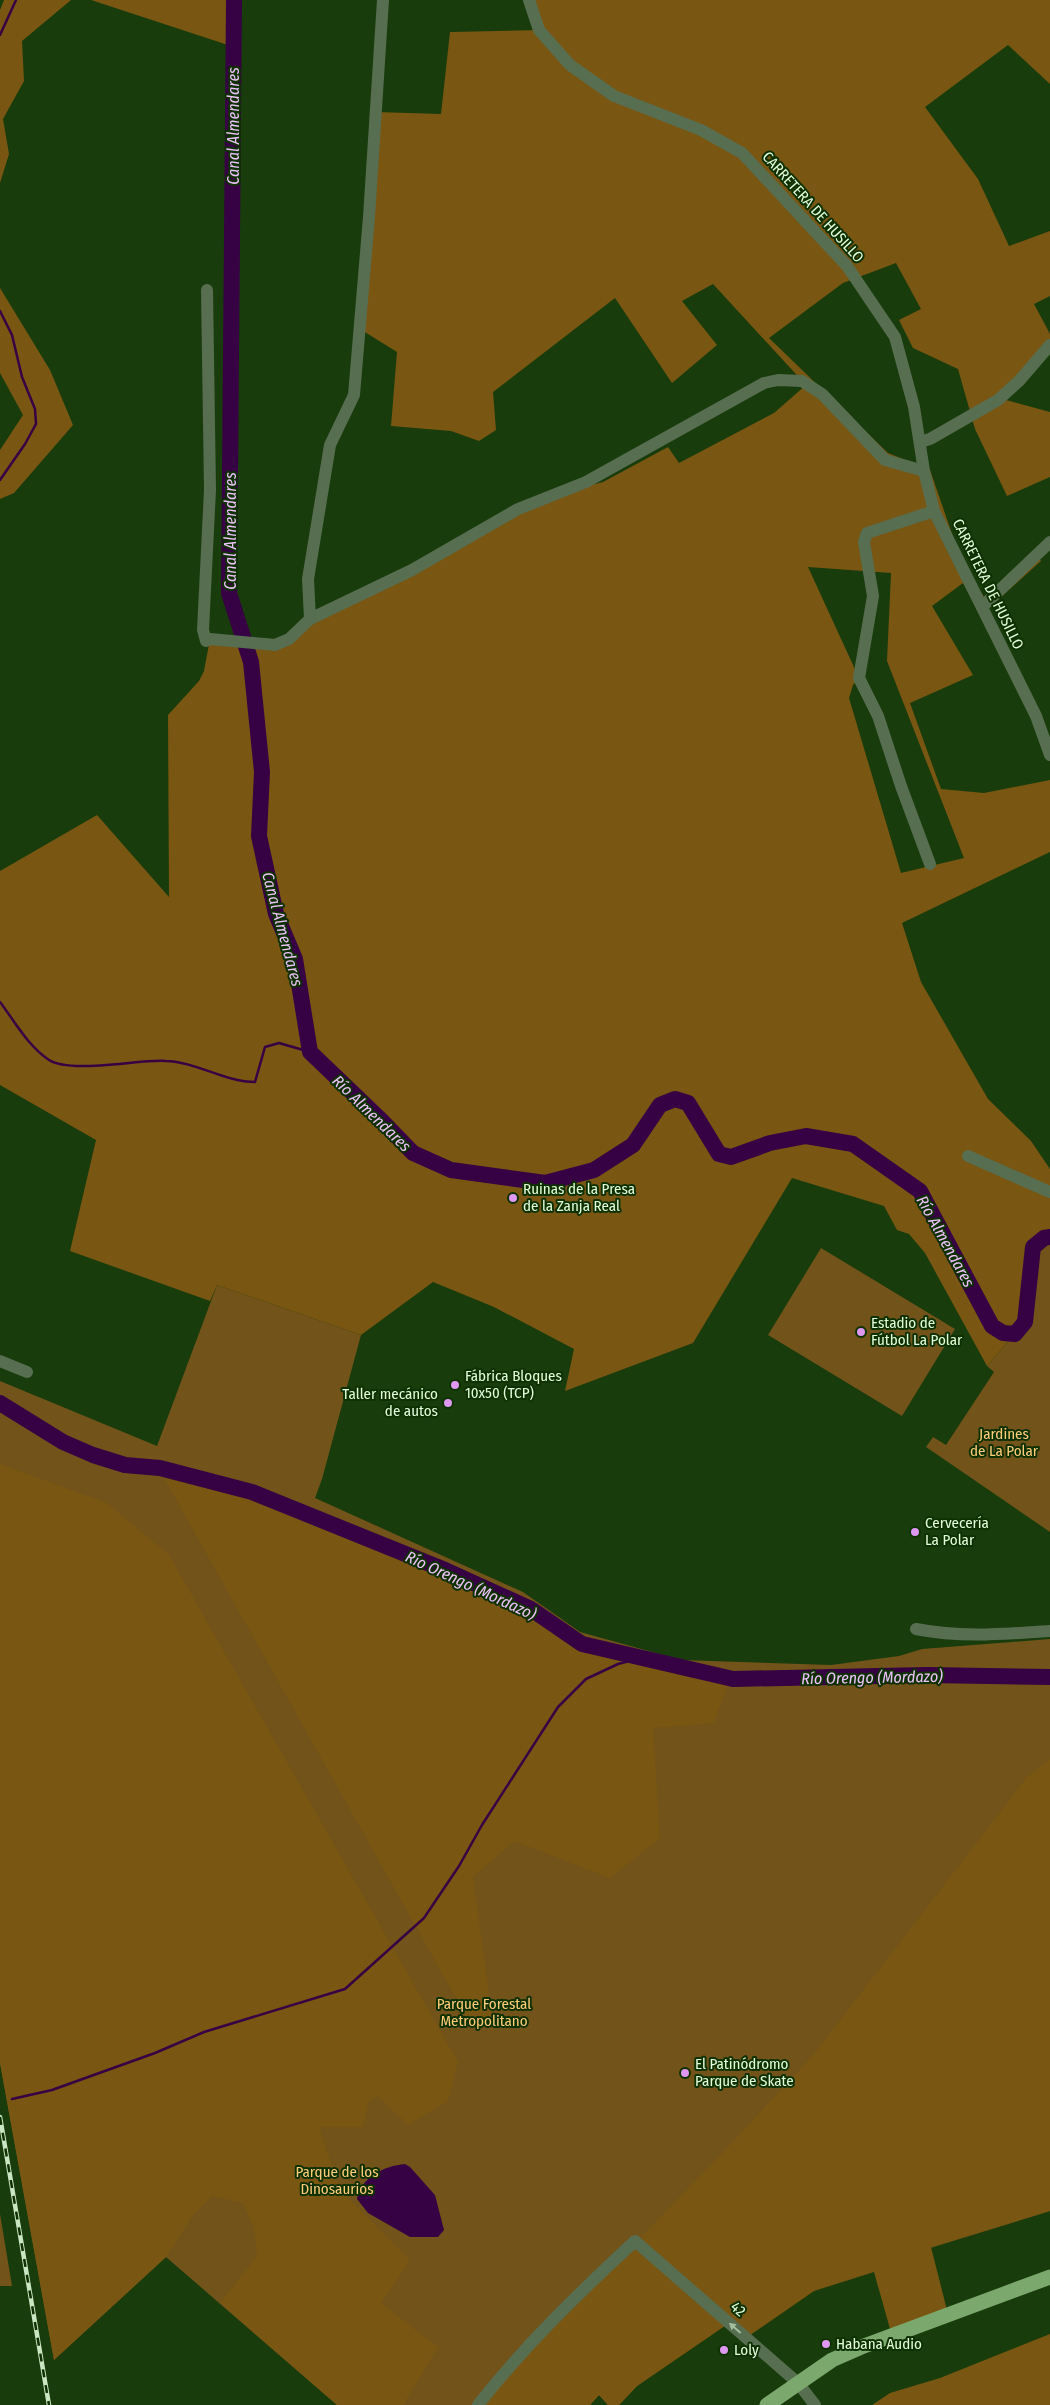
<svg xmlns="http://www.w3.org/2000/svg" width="1050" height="2405" font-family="'Fira Sans Condensed',sans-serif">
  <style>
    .green { fill: #72531a }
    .forest { fill: #795612; fill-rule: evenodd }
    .water { fill: #360243 }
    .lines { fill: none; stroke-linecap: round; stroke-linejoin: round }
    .stream { stroke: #360243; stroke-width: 2.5 }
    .river { stroke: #360243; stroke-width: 16 }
    .minor { stroke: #576e51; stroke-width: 12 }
    .major { stroke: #7aa86d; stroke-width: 15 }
    .rail-casing { stroke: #cbe6c2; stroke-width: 4.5 }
    .rail { stroke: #0e3102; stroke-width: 2.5; stroke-dasharray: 8; stroke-linecap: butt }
    .oneway { fill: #a4bd9d }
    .poi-dot { fill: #de98f2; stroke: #0e3102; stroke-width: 2 }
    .labels { text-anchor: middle; stroke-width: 4; stroke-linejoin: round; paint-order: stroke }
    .street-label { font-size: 15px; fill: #e3fddb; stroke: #0e3102 }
    .poi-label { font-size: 15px; fill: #e3fddb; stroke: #0e3102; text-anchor: start }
    .park-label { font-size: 15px; fill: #ffcc79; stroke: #0e3102 }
    .water-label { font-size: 16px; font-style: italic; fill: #eec3fa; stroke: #0e3102 }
  </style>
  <rect width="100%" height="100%" fill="#193c0c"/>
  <g class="green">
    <path d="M1050 1237V1532L926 1447 933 1437 946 1445 994 1372 987 1366 1025 1322 1033 1247 1044 1238Z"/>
    <path d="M821 1248 955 1329 902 1416 768 1335Z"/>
    <path d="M217 1285 361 1335 322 1479 315 1498 523 1592 580 1632 681 1660 831 1665 899 1656 922 1649 1050 1639V2211L846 2274 729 2323 637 2386 619 2405H608L599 2395 590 2405H337L166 2257 54 2360 0 2063V1381L157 1446Z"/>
    <path d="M0 2214 12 2286H0Z"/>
  </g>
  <g class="forest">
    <path d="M4 0H71L22 41 24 81 3 119 9 154 0 183V10Z"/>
    <path d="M91 0H229L228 45Z"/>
    <path d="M529 0H1050V84L1008 45 925 107 978 179 1009 246 1050 231V296L1034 304 1050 334V352L1006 400 1050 412V477L1007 496 975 429 958 369 913 348 899 320 921 309 896 263 843 283 769 338 888 453 930 470 962 563 984 597 1033 551 1041 561 981 615 963 583 932 606 973 675 910 703 941 789 984 793 1050 780V852L902 923 921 982 988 1099 1031 1141 1050 1169V1237L1044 1238 1033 1247 1025 1322 987 1366 925 1253 909 1234 897 1230 884 1206 792 1178 693 1343 565 1391 574 1349 494 1307 433 1282 361 1335 217 1285 210 1301 70 1251 96 1140 0 1085V871L97 815 169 897 168 715 199 681 204 671 210 639 275 645 310 619 556 494 603 482 668 447 679 463 774 413 806 385 713 284 682 301 717 345 672 383 615 298 493 392 496 430 479 441 451 431 391 426 397 352 360 329 375 112 441 114 450 32 539 30ZM808 567 891 573 887 661 964 858 901 873 849 698 853 685 859 678Z"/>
    <path d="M0 288 50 370 73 425 14 493 0 499V450L23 415 0 373Z"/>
    <path d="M0 1464 107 1503 169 1555 458 2062 448 2101 408 2125 378 2096 368 2102 363 2127H319L340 2190 410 2260 381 2303 438 2347 403 2405H337L220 2303 257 2256 254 2228 243 2203 212 2196 193 2215 166 2257 54 2360 0 2063Z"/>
    <path d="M164 1478 250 1497 439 1574 525 1613 580 1647 640 1663 728 1683 714 1723 653 1728 660 1838 610 1878 514 1841 473 1877 494 2031 466 2016Z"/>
    <path d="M1050 1759V2211L931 2247 948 2314 892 2336 874 2272 814 2291 746 2338 729 2323 637 2386 619 2405H608L599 2395 590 2405H479L727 2148 814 2054 1027 1777Z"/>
    <path d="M1050 2334V2405H872L890 2393 940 2378Z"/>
  </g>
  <path class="water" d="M405 2164 410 2167 435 2195 444 2230 438 2237H410L368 2213 357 2199C361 2177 384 2166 405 2164Z"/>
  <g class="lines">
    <g class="stream">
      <path d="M0 35 16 0"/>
      <path d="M0 311 12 335 22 377 35 409 36 424 25 444 0 480"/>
      <path d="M0 1002C15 1022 28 1046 49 1060 71 1074 139 1059 166 1061 197 1062 225 1082 255 1082L265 1047 279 1043 310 1052"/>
      <path d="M12 2099 52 2090 155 2053 204 2032 345 1989 424 1918 459 1866 482 1825 558 1707 586 1679 618 1664 637 1659"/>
    </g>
    <g class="river">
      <path d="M234 0 229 593 251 662 262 772 259 836 276 914 295 959 310 1052 383 1122 413 1153 451 1170 545 1183 594 1170 633 1145 660 1105 675 1099 688 1103 719 1154 731 1157 770 1143 806 1136 853 1144 920 1191 992 1326 1003 1333 1015 1334 1025 1322 1033 1247 1044 1238 1050 1237"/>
      <path d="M0 1403 63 1442 93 1455 125 1465 160 1468 252 1492 445 1570 531 1609 582 1644 733 1679 927 1675 1050 1677"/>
    </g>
    <g class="minor">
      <path d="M529 0 539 30 570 65 614 96 701 130 742 153 847 266 895 337 914 407 924 471 934 511 1036 716 1050 755"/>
      <path d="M207 290 210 490 203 630 206 641 210 639 275 645 289 639 310 619 412 570 518 509 586 482 764 383 778 380 802 381 822 394 885 460 924 471"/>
      <path d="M920 442 930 439 998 400 1019 381 1050 345"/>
      <path d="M982 607 1050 542"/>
      <path d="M310 619 308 579 330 445 354 395 369 217 383 0"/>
      <path d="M930 864 901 786 878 716 859 678 873 596 864 542 867 533 934 511"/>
      <path d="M968 1156 1050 1192"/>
      <path d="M0 1361 27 1372"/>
      <path d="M916 1629C961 1638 1004 1634 1050 1631"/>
      <path d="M478 2405C525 2345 579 2293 635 2241L798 2383 815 2405"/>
    </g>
    <path class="major" d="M767 2405 832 2360 864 2346 1050 2277"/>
    <g class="rail-casing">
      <path id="rail" d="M0 2117 49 2405"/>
    </g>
    <use href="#rail" class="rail"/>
  </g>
  <defs><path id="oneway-solid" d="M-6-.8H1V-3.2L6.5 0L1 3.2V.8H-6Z" transform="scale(1.25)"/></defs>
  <use class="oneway" href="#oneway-solid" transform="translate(735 2328) rotate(-139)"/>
  <g class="poi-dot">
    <circle cx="513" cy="1198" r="5"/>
    <circle cx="861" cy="1332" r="5"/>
    <circle cx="455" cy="1385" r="5"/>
    <circle cx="448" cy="1403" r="5"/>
    <circle cx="915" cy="1532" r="5"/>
    <circle cx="685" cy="2073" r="5"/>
    <circle cx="826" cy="2344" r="5"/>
    <circle cx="724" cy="2350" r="5"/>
  </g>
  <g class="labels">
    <g class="street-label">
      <text transform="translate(813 207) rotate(48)" y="5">CARRETERA DE HUSILLO</text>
      <text transform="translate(988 584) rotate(64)" y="5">CARRETERA DE HUSILLO</text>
      <text transform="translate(738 2309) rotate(41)" y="5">42</text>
    </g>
    <g class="poi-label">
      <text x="523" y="1194">Ruinas de la Presa<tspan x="523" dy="17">de la Zanja Real</tspan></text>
      <text x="871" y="1328">Estadio de<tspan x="871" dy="17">Fútbol La Polar</tspan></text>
      <text x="465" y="1381">Fábrica Bloques<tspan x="465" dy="17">10x50 (TCP)</tspan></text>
      <text x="438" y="1399" text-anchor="end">Taller mecánico<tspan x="438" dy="17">de autos</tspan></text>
      <text x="925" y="1528">Cervecería<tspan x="925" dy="17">La Polar</tspan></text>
      <text x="695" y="2069">El Patinódromo<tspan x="695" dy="17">Parque de Skate</tspan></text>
      <text x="836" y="2349">Habana Audio</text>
      <text x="734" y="2355">Loly</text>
    </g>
    <g class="park-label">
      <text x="1004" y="1439">Jardines<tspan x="1004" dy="17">de La Polar</tspan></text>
      <text x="484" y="2009">Parque Forestal<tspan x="484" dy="17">Metropolitano</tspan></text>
      <text x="337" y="2177">Parque de los<tspan x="337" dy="17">Dinosaurios</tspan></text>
    </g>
    <g class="water-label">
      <text transform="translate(233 126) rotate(-90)" y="6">Canal Almendares</text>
      <text transform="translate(230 531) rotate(-90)" y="6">Canal Almendares</text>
      <text transform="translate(283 929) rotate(75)" y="6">Canal Almendares</text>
      <text transform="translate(372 1113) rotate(44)" y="6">Río Almendares</text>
      <text transform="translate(946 1241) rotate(61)" y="6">Río Almendares</text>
      <text transform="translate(471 1585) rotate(25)" y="6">Río Orengo (Mordazo)</text>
      <text transform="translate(872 1677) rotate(-1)" y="6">Río Orengo (Mordazo)</text>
    </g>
  </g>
</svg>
